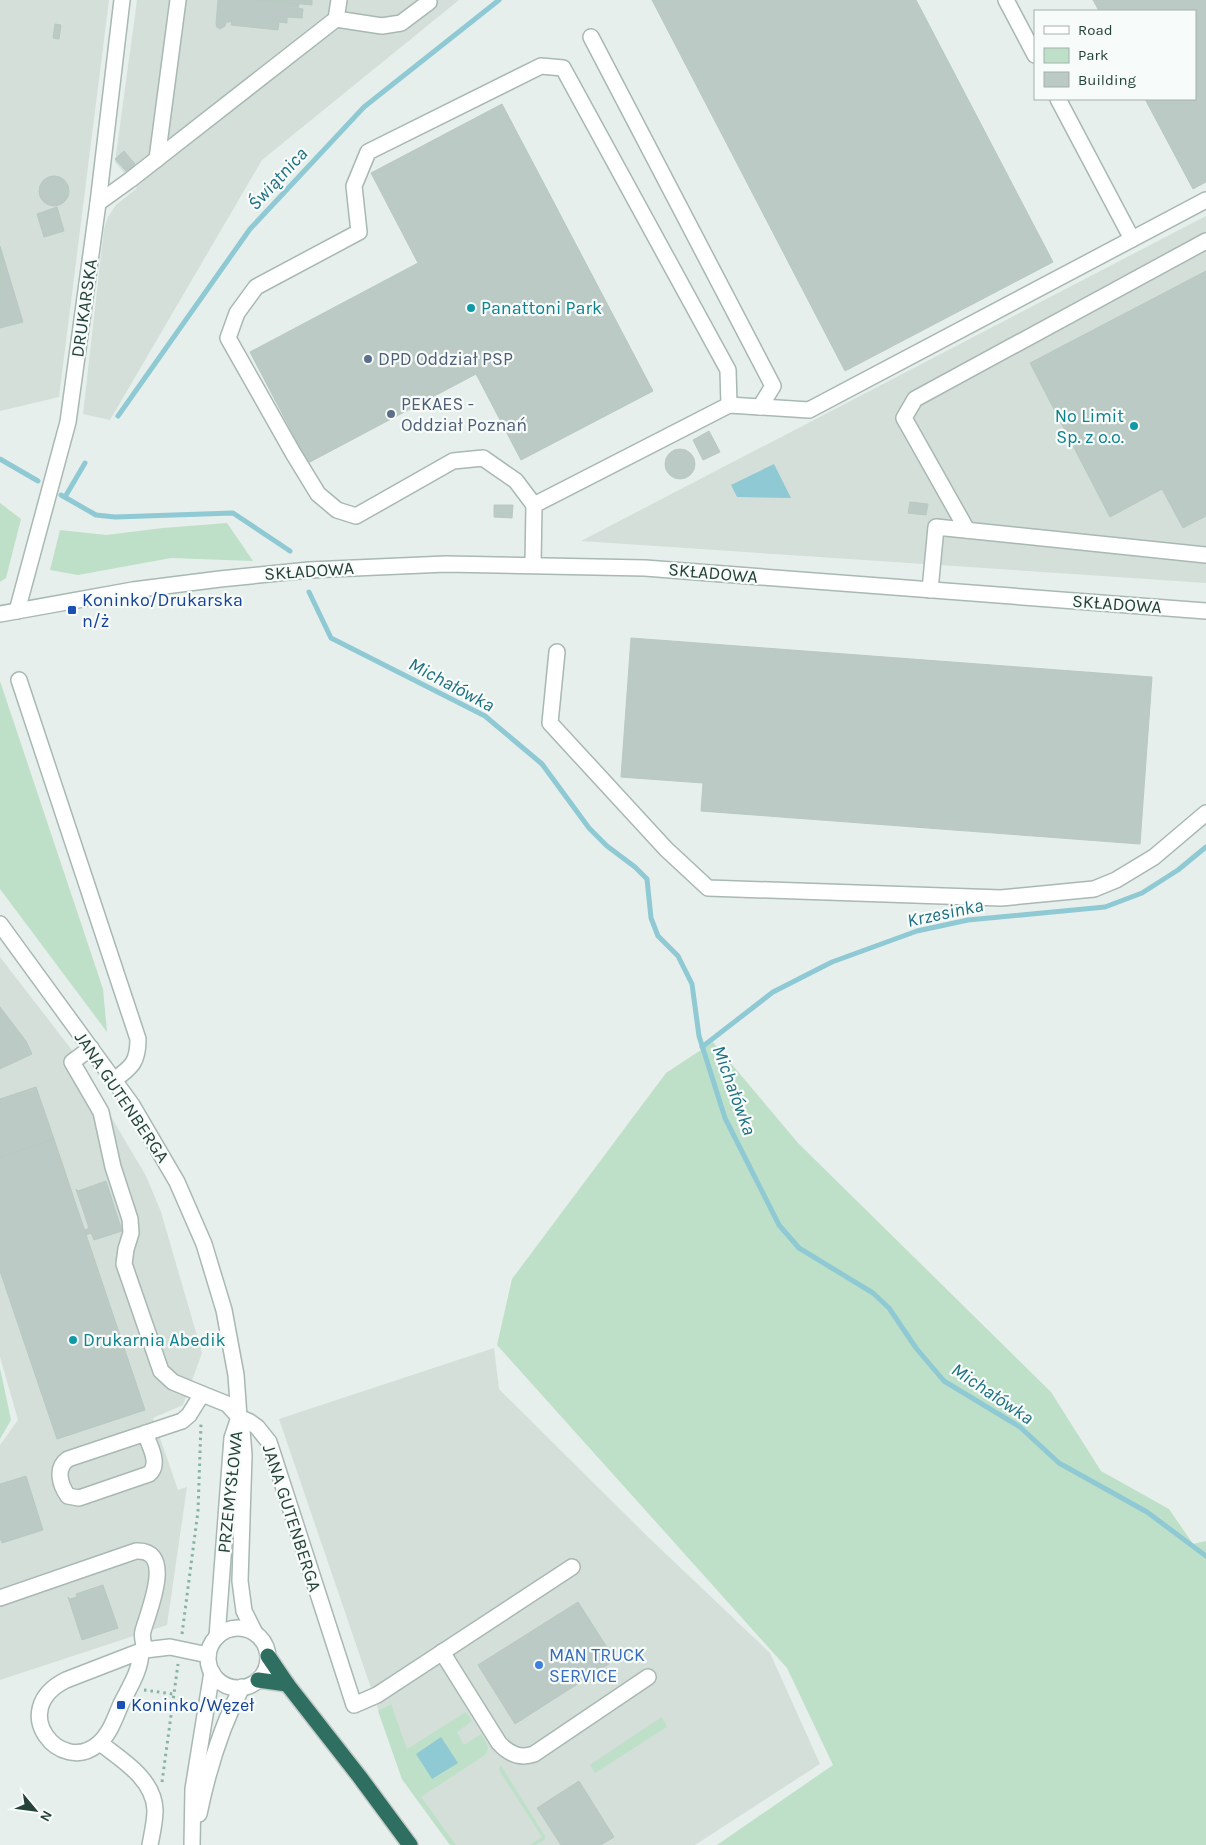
<svg xmlns="http://www.w3.org/2000/svg" width="1206" height="1845" font-family="Karla,sans-serif">
  <style>
    .built { fill: #d4dfda }
    .green { fill: #bfe0c8 }
    .water { fill: #8ec9d4 }
    .lines { fill: none; stroke-linecap: round; stroke-linejoin: round }
    .stream { stroke: #8ec9d4; stroke-width: 5 }
    .building { fill: #bbcac4; stroke: #b8c9c2 }
    .minor-casing { stroke: #a8b8b2; stroke-width: 18 }
    .highway-casing { stroke: #c2cac8; stroke-width: 18 }
    .path { stroke: #86b3a5; stroke-width: 3; stroke-dasharray: 2.5 4; stroke-linecap: butt }
    .minor { stroke: #fff; stroke-width: 15 }
    .highway { stroke: #2f6f62; stroke-width: 15 }
    .culture-dot { fill: #0f9aa8; stroke: #f7fbf9; stroke-width: 2 }
    .service-dot { fill: #5c6f8a; stroke: #f7fbf9; stroke-width: 2 }
    .transit-dot { fill: #1a4fb4; stroke: #f7fbf9; stroke-width: 2 }
    .shop-dot { fill: #3f7fe0; stroke: #f7fbf9; stroke-width: 2 }
    .labels { text-anchor: middle; stroke-width: 4.5; stroke-linejoin: round; paint-order: stroke }
    .street-label { font-size: 18px; fill: #24423a; stroke: #f7fbf9 }
    .culture-label { font-size: 18px; fill: #0d838f; stroke: #f7fbf9; text-anchor: start }
    .service-label { font-size: 18px; fill: #4e5e75; stroke: #f7fbf9; text-anchor: start }
    .transit-label { font-size: 18px; fill: #164399; stroke: #f7fbf9; text-anchor: start }
    .shop-label { font-size: 18px; fill: #366cbe; stroke: #f7fbf9; text-anchor: start }
    .water-label { font-size: 19px; font-style: italic; fill: #1c6f80; stroke: #f7fbf9 }
  </style>
  <rect width="100%" height="100%" fill="#e6efeb"/>
  <g class="built">
    <path d="M0 0H109L59 397 0 411Z"/>
    <path d="M137 0H459L262 160 110 420 83 414 104 229 108 217 116 205 137 188 115 162Z"/>
    <path d="M1206 216V583L581 541Z"/>
    <path d="M0 957 71 1049 146 1176 161 1212 202 1353 183 1405 153 1418 178 1490 187 1487 167 1625 0 1680V1445L18 1420 0 1357Z"/>
    <path d="M494 1348 499 1389 646 1535 770 1653 820 1764 695 1845H450L402 1779 279 1419Z"/>
  </g>
  <g class="green">
    <path d="M0 503 21 519 6 578 0 582Z"/>
    <path d="M227 523 253 561 171 558 78 575 50 570 60 530 106 535 163 528Z"/>
    <path d="M0 681 103 989 107 1032 0 889Z"/>
    <path d="M713 1042 798 1143 1051 1392 1101 1471 1169 1509 1193 1544 1206 1541V1845H717L833 1765 787 1668 497 1345 512 1279 666 1073Z"/>
    <path d="M0 1368 11 1420 0 1439Z"/>
    <path d="M391 1704 407 1749 466 1712 472 1721 457 1732 464 1745 481 1734C486 1742 491 1747 485 1755L421 1797 456 1845H450L402 1779 378 1711Z"/>
    <path d="M662 1717 667 1727 595 1773 590 1765Z"/>
    <path d="M500 1766 502 1767 545 1836V1839L536 1845H530L542 1837 499 1770Z"/>
  </g>
  <g class="water">
    <path d="M774 464 791 498 737 497 731 485Z"/>
    <path d="M441 1737 458 1763 432 1779 416 1754Z"/>
  </g>
  <g class="lines">
    <g class="stream">
      <path d="M118 416 250 229 364 107 499 0"/>
      <path d="M0 459 38 481"/>
      <path d="M61 495 96 515 115 517 233 513 290 551"/>
      <path d="M65 497 85 463"/>
      <path d="M309 592 331 638 485 716 542 764 589 828 607 846 635 867 647 879 651 918 658 936 678 956 692 984 699 1036 725 1118 779 1225 799 1248 873 1293 889 1308 916 1348 944 1381 1020 1427 1059 1463 1147 1512 1206 1556"/>
      <path d="M702 1047 773 992 832 962 917 931 968 920 1105 907 1142 893 1178 870 1206 847"/>
    </g>
  </g>
  <g class="building">
    <path d="M218 0H259L299 4 298 8 303 9 302 18 287 17V23L279 22 278 30 231 25 232 22H226L225 26 220 29 217 27 216 24Z"/>
    <path d="M259 0H312V5Z"/>
    <path d="M652 0H916L1053 262 845 371Z"/>
    <path d="M1093 0H1206V182L1193 189 1145 99H1195V11H1099Z"/>
    <path d="M55 24 61 25 59 39 53 38Z"/>
    <path d="M502 104 653 391 521 460 476 374 308 463 250 352 418 263 371 173Z"/>
    <path d="M124 151 135 164 127 172 115 159Z"/>
    <circle cx="54" cy="191" r="15"/>
    <path d="M57 207 64 231 44 237 37 214Z"/>
    <path d="M0 246 23 322 0 328Z"/>
    <path d="M1206 271V516L1183 528 1162 489 1110 517 1030 363Z"/>
    <path d="M709 431 720 452 703 460 693 440Z"/>
    <circle cx="680" cy="464" r="15"/>
    <path d="M910 502 928 504 926 515 908 513Z"/>
    <path d="M494 505H513L512 518 494 517Z"/>
    <path d="M631 638 1152 677 1140 844 701 811 703 783 621 777Z"/>
    <path d="M0 1007 26 1041 32 1054 0 1069Z"/>
    <path d="M36 1087 54 1139 0 1157V1099Z"/>
    <path d="M54 1139 145 1410 57 1439 0 1271V1157Z"/>
    <path d="M106 1181 122 1231 94 1240 91 1233 86 1235 85 1230 89 1228 76 1189 78 1191Z"/>
    <path d="M26 1476 43 1530 2 1543 0 1538V1484Z"/>
    <path d="M103 1585 118 1628 82 1640 68 1597 70 1599 77 1597 76 1594Z"/>
    <path d="M578 1602 615 1660 515 1724 478 1665Z"/>
    <path d="M579 1781 614 1837 601 1845H561L537 1808Z"/>
  </g>
  <g class="lines">
    <g class="minor-casing">
      <g id="minor">
        <path d="M1006 0 1035 55"/>
        <path d="M336 19 339 0"/>
        <path d="M591 37 773 386 760 407"/>
        <path d="M1058 99 1132 239"/>
        <path d="M157 159 178 0"/>
        <path d="M98 203 130 180 336 19 382 26 401 23 429 2"/>
        <path d="M534 505 516 481 483 458 453 461 356 516 337 510 318 494 293 453 228 338 237 313 256 287 359 232 354 186 368 152 541 66 563 68 728 370 729 405"/>
        <path d="M967 530 904 418 915 399 1206 241"/>
        <path d="M533 565 534 505 729 405 809 410 1206 200"/>
        <path d="M930 590 936 527 1206 555"/>
        <path d="M17 611 68 422 98 203 122 0"/>
        <path d="M0 614 133 590 220 579 309 570 446 564 645 568 1206 611"/>
        <path d="M557 652 550 723 666 849 708 888 1001 898 1094 889 1116 880 1154 857 1206 813"/>
        <path d="M19 680 138 1039C138 1062 132 1067 114 1080"/>
        <path d="M0 924 132 1105 177 1182 204 1244 224 1310 236 1375 239 1417 242 1430 244 1455 240 1581 244 1611 255 1633"/>
        <path d="M91 1048 72 1062 101 1112 113 1167 130 1219 131 1233 126 1249 124 1264 161 1371 173 1382 202 1394"/>
        <path d="M145 1433C149 1445 161 1464 149 1474L79 1498 68 1496C60 1485 55 1468 68 1459L182 1421 189 1415 202 1394 227 1404 239 1417 250 1422 257 1427 269 1442 354 1705 377 1695 572 1567"/>
        <path d="M0 1598 136 1551C176 1549 148 1612 143 1631 141 1637 144 1644 145 1650"/>
        <circle cx="238" cy="1658" r="30"/>
        <path d="M217 1637 232 1438 239 1417"/>
        <path d="M141 1651C141 1670 129 1688 121 1704 115 1718 110 1734 98 1744 61 1776 6 1710 66 1680L141 1651 145 1650 170 1647 208 1655"/>
        <path d="M442 1652 499 1743C509 1754 520 1759 534 1754L648 1677"/>
        <path d="M100 1743C122 1760 154 1779 155 1810 155 1822 152 1834 150 1845"/>
        <path d="M199 1814C208 1770 221 1727 242 1687"/>
        <path d="M192 1845 193 1789 212 1672"/>
      </g>
    </g>
    <g class="highway-casing">
      <g id="highway">
        <path d="M268 1656 287 1684 359 1776 410 1845"/>
        <path d="M258 1680 287 1684"/>
      </g>
    </g>
    <g class="path">
      <path d="M182 1634 198 1511 201 1424"/>
      <path d="M144 1690 173 1694"/>
      <path d="M162 1782 178 1664"/>
    </g>
    <use href="#minor" class="minor"/>
    <use href="#highway" class="highway"/>
  </g>
  <g class="culture-dot">
    <circle cx="471" cy="308" r="5"/>
    <circle cx="1134" cy="426" r="5"/>
    <circle cx="73" cy="1340" r="5"/>
  </g>
  <g class="service-dot">
    <circle cx="368" cy="359" r="5"/>
    <circle cx="391" cy="414" r="5"/>
  </g>
  <g class="transit-dot">
    <rect x="67" y="605" width="10" height="10" rx="2.5"/>
    <rect x="116" y="1700" width="10" height="10" rx="2.5"/>
  </g>
  <circle class="shop-dot" cx="539" cy="1665" r="5"/>
  <g class="labels">
    <g class="street-label">
      <text transform="translate(84 308) rotate(-82)" y="6">DRUKARSKA</text>
      <text transform="translate(309 571) rotate(-4)" y="6">SKŁADOWA</text>
      <text transform="translate(713 573) rotate(5)" y="6">SKŁADOWA</text>
      <text transform="translate(1117 604) rotate(4)" y="6">SKŁADOWA</text>
      <text transform="translate(122 1097) rotate(56)" y="6">JANA GUTENBERGA</text>
      <text transform="translate(230 1492) rotate(-84)" y="6">PRZEMYSŁOWA</text>
      <text transform="translate(292 1518) rotate(72)" y="6">JANA GUTENBERGA</text>
    </g>
    <g class="culture-label">
      <text x="481" y="314">Panattoni Park</text>
      <text x="1124" y="422" text-anchor="end">No Limit<tspan x="1124" dy="21">Sp. z o.o.</tspan></text>
      <text x="83" y="1346">Drukarnia Abedik</text>
    </g>
    <g class="service-label">
      <text x="378" y="365">DPD Oddział PSP</text>
      <text x="401" y="410">PEKAES -<tspan x="401" dy="21">Oddział Poznań</tspan></text>
    </g>
    <g class="transit-label">
      <text x="82" y="606">Koninko/Drukarska<tspan x="82" dy="21">n/ż</tspan></text>
      <text x="131" y="1711">Koninko/Węzeł</text>
    </g>
    <g class="shop-label">
      <text x="549" y="1661">MAN TRUCK<tspan x="549" dy="21">SERVICE</tspan></text>
    </g>
    <g class="water-label">
      <text transform="translate(277 178) rotate(-47)" y="7">Świątnica</text>
      <text transform="translate(452 684) rotate(28)" y="7">Michałówka</text>
      <text transform="translate(945 912) rotate(-12)" y="7">Krzesinka</text>
      <text transform="translate(735 1090) rotate(70)" y="7">Michałówka</text>
      <text transform="translate(993 1393) rotate(34)" y="7">Michałówka</text>
    </g>
  </g>
  <rect x="1034" y="10" width="162" height="90" fill="#f7fbf9" stroke="#a3b1ad"/>
  <rect x="1044" y="26" width="25" height="8" fill="#ffffff" stroke="#a3b1ad"/>
  <text x="1078" y="35" font-size="15" fill="#24423a">Road</text>
  <rect x="1044" y="48" width="25" height="15" fill="#bfe0c8" stroke="#a3b1ad"/>
  <text x="1078" y="60" font-size="15" fill="#24423a">Park</text>
  <rect x="1044" y="72" width="25" height="15" fill="#bbcac4" stroke="#a3b1ad"/>
  <text x="1078" y="85" font-size="15" fill="#24423a">Building</text>
  <g transform="translate(35 1810) rotate(119)" stroke="#f7fbf9" stroke-width="4" paint-order="stroke">
  <path d="M0-4L9 19L0 12L-9 19Z" fill="#24423a"/>
  <text y="-8" font-size="14" font-weight="bold" text-anchor="middle" fill="#24423a">N</text>
  </g>
</svg>
